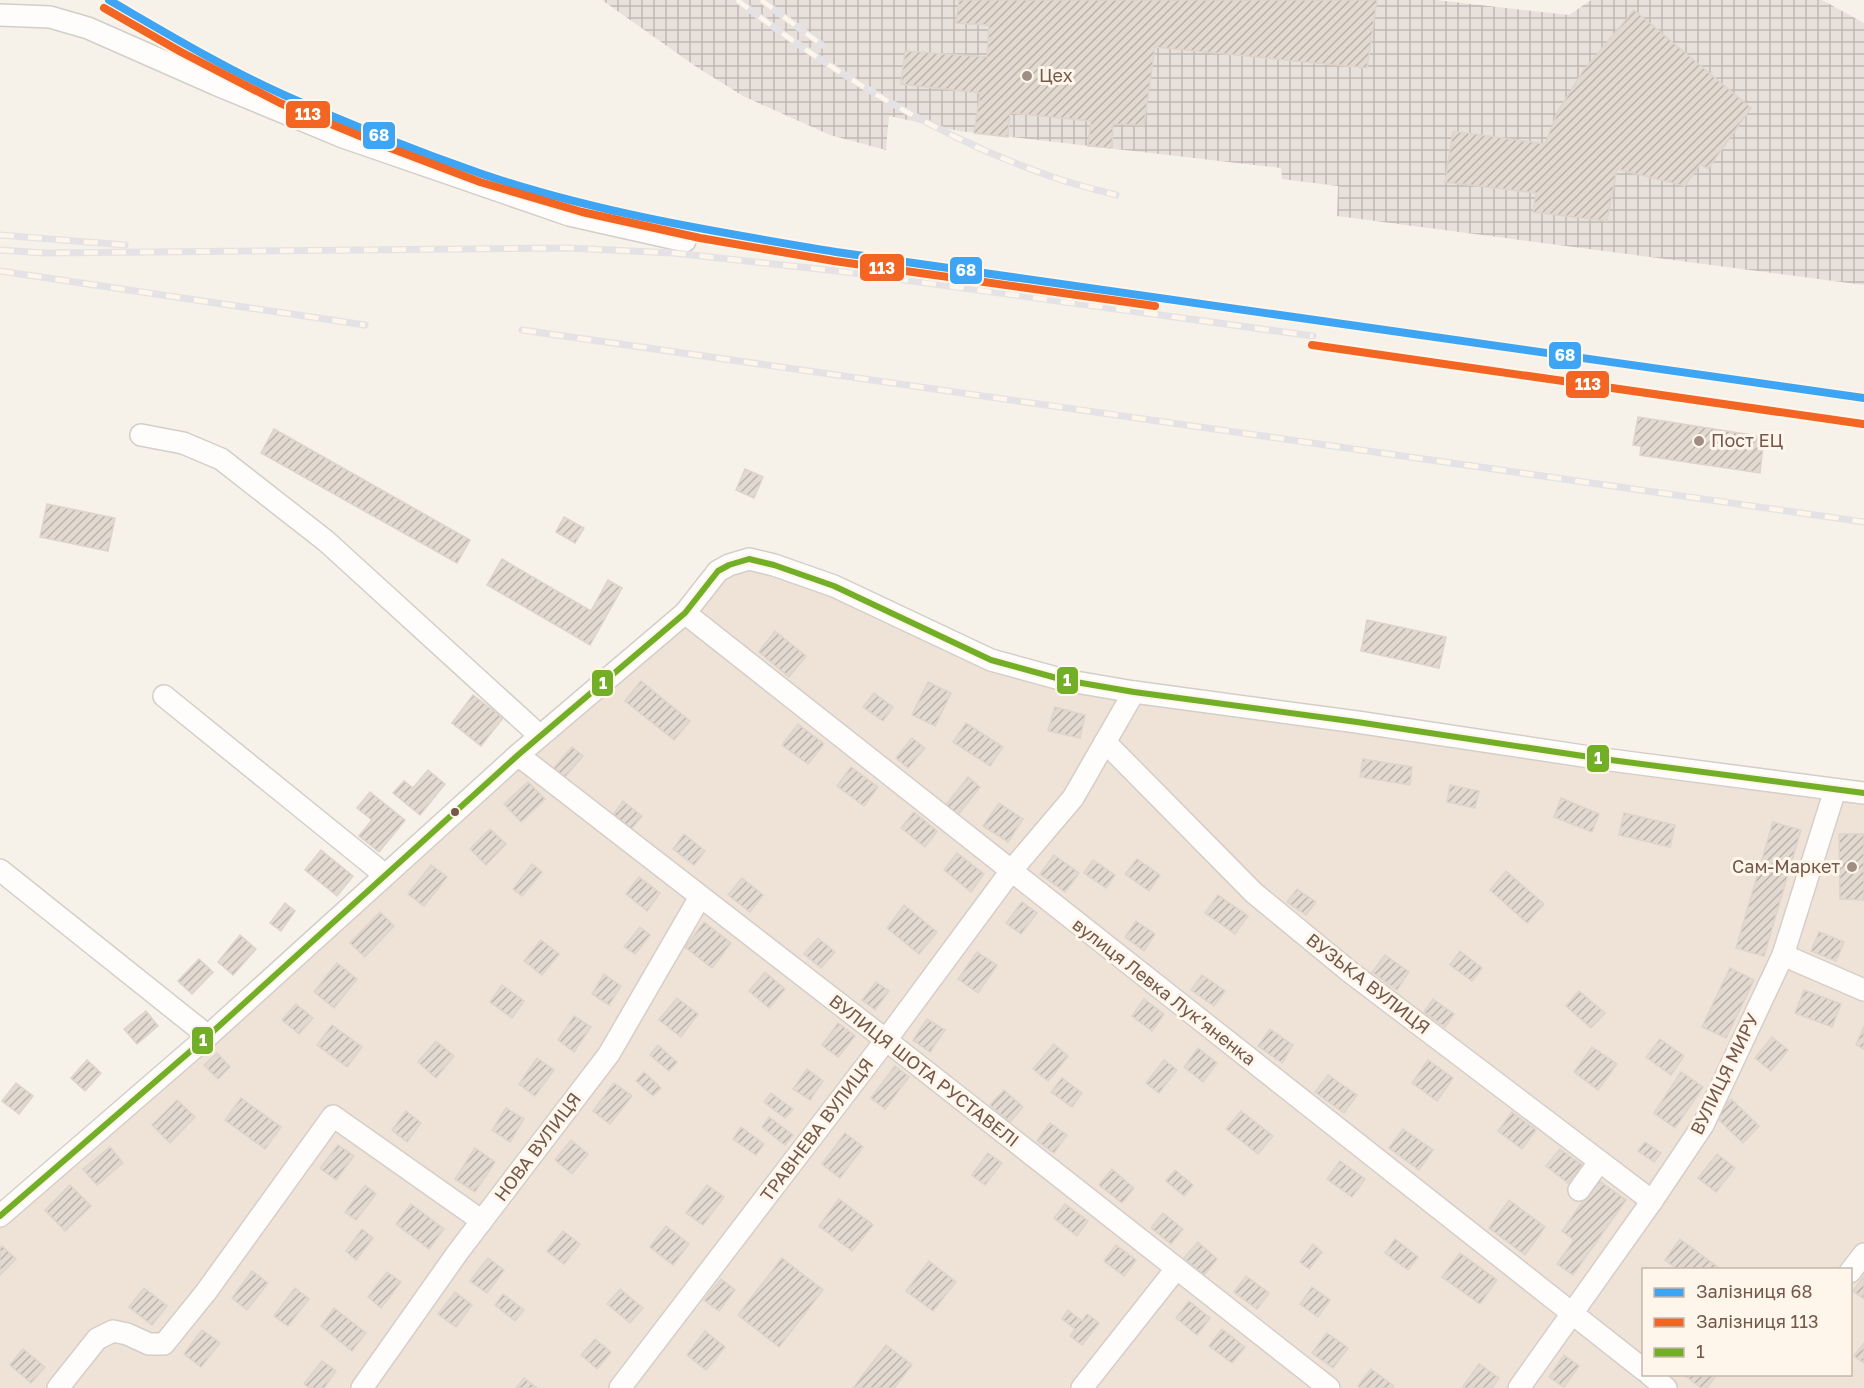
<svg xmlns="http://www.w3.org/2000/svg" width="1864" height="1388" font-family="'Golos Text',sans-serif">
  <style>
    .residential { fill: #efe3d7; fill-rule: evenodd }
    .industrial { fill: url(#industrial-grid) }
    .building { fill: url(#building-hatch); stroke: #ded4cc; stroke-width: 1.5 }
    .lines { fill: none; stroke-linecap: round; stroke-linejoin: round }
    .minor-casing { stroke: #d5cec8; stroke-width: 24 }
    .minor { stroke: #fefdfc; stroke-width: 21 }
    .rail-casing { stroke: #e4e2e4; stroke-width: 7 }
    .rail { stroke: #fef6ea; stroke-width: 4.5; stroke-dasharray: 14; stroke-linecap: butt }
    .bus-1-casing { stroke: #fef6ea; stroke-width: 10 }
    .bus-1 { stroke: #73ae27; stroke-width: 6 }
    .rail-1-casing { stroke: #fef6ea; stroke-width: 12 }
    .rail-2-casing { stroke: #fef6ea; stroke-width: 12 }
    .rail-1 { stroke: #3ea5f4; stroke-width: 8 }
    .rail-2 { stroke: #f26522; stroke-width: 8 }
    .poi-dot { fill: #a18e82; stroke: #fef6ea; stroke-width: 2 }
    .bus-dot { fill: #73584b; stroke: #fef6ea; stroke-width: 2 }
    .labels { text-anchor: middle; stroke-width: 6; stroke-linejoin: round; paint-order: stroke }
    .poi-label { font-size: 18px; fill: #73584b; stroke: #fef6ea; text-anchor: start }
    .street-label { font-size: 18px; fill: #73584b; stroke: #fef6ea }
    .line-badge { stroke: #fef6ea; stroke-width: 2 }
    .badge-label { font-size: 16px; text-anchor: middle; font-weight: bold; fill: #fff }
  </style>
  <defs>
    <pattern id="industrial-grid" width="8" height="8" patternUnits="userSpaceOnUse" patternTransform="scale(1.5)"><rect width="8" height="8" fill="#e8e1db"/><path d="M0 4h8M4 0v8" fill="none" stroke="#c0b9b4"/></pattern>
    <pattern id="building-hatch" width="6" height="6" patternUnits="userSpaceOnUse" patternTransform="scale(1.5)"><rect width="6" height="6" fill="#e2d9d1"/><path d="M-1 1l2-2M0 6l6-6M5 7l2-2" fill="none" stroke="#bcb3ac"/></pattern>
  </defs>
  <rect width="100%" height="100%" fill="#f6f1e9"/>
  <path class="residential" d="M749 559 991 660 1864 793V1388H0V1216L718 571ZM1644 1270H1850V1374H1644Z"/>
  <path class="industrial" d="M602 0H1436L1569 15 1591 0H1822L1864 23V285L1337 216 1338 186 1282 179 1281 168 959 131 889 116 886 150 830 135 743 96 698 68Z"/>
  <g class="building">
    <path d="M959 0H1377L1367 68 1155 47 1144 125 1113 124 1112 148 1088 146 1091 121 1010 113 1008 137 974 133 980 93 901 84 905 51 987 57 989 25 956 23Z"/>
    <path d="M1634 10 1751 108 1708 169 1700 164 1685 186 1617 169 1607 221 1533 212 1536 193 1445 182 1453 131 1545 144 1558 111 1583 71Z"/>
    <path d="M1638 417 1764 437 1760 473 1640 455 1641 446 1633 445Z"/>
    <path d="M274 429 470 540 457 563 261 453Z"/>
    <path d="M745 469 763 477 754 498 736 490Z"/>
    <path d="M47 504 115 518 108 551 40 537Z"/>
    <path d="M564 517 584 528 575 543 556 532Z"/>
    <path d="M502 559 591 611 608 580 622 588 590 645 487 585Z"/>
    <path d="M1367 620 1446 637 1439 668 1361 651Z"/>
    <path d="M775 631 806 656 789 677 759 652Z"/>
    <path d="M641 681 690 721 674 740 625 701Z"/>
    <path d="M928 682 951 693 935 726 912 715Z"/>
    <path d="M874 693 893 707 883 721 863 707Z"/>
    <path d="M473 695 503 718 481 746 452 723Z"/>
    <path d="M1055 707 1085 715 1080 738 1048 731Z"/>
    <path d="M966 723 1003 747 990 766 953 742Z"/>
    <path d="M798 724 824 744 808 764 782 745Z"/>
    <path d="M912 738 925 748 908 768 896 758Z"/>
    <path d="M572 747 583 756 564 778 553 769Z"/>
    <path d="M1363 759 1412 767 1410 785 1360 777Z"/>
    <path d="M851 767 878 787 864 806 837 786Z"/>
    <path d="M428 770 445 784 420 815 393 793 404 781 413 788Z"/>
    <path d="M968 777 980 787 958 815 946 805Z"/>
    <path d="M528 782 545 799 521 822 504 804Z"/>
    <path d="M1450 785 1479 791 1475 808 1447 802Z"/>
    <path d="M370 792 405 820 379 852 359 836 372 820 357 808Z"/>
    <path d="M1561 798 1599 814 1592 832 1554 817Z"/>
    <path d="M623 801 642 816 631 829 613 815Z"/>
    <path d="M999 803 1023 819 1008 842 983 826Z"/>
    <path d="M914 812 937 831 925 847 901 828Z"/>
    <path d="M1624 813 1675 825 1670 847 1619 835Z"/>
    <path d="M1773 822 1801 830 1764 956 1736 948Z"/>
    <path d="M490 829 506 844 486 865 470 849Z"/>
    <path d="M684 834 705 851 694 865 673 849Z"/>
    <path d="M1839 834H1864V900L1840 899Z"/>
    <path d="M321 850 353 876 337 896 305 870Z"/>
    <path d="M957 853 984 874 971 892 944 870Z"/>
    <path d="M1054 855 1079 873 1065 892 1040 874Z"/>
    <path d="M1137 859 1160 875 1149 891 1125 874Z"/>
    <path d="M1093 860 1115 875 1106 888 1084 873Z"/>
    <path d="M532 864 542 872 522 896 513 889Z"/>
    <path d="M431 865 447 877 424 906 408 894Z"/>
    <path d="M1506 871 1544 904 1527 923 1490 890Z"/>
    <path d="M639 877 660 893 647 911 626 894Z"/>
    <path d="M742 878 763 895 750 912 728 895Z"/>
    <path d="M1297 889 1316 902 1306 915 1287 902Z"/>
    <path d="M1218 895 1248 916 1235 934 1205 913Z"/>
    <path d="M1022 902 1037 913 1021 934 1006 923Z"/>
    <path d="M285 903 295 911 281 931 270 923Z"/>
    <path d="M904 905 937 932 919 954 887 928Z"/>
    <path d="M380 912 394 926 365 957 350 943Z"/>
    <path d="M1136 921 1155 934 1144 951 1125 937Z"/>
    <path d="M704 922 731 943 712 968 685 947Z"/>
    <path d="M640 927 650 935 635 954 624 947Z"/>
    <path d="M1819 932 1844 942 1836 961 1811 951Z"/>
    <path d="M240 935 256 949 233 975 218 962Z"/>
    <path d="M818 938 835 952 821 968 804 954Z"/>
    <path d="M541 940 559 954 542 975 524 961Z"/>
    <path d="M1460 951 1482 968 1472 981 1450 965Z"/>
    <path d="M977 952 997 965 978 993 958 979Z"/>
    <path d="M1385 955 1409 972 1397 990 1372 972Z"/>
    <path d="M199 959 213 972 192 994 178 981Z"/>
    <path d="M337 963 357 979 334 1008 314 992Z"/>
    <path d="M1730 968 1754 980 1726 1038 1702 1027Z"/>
    <path d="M765 972 785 989 769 1008 749 991Z"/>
    <path d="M604 974 621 986 609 1005 592 994Z"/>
    <path d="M1202 975 1225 991 1214 1006 1191 990Z"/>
    <path d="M876 982 889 991 875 1010 862 1000Z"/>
    <path d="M502 985 524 1001 512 1018 490 1002Z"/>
    <path d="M1804 990 1841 1004 1832 1027 1795 1013Z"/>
    <path d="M1579 991 1605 1013 1591 1028 1566 1006Z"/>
    <path d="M677 998 698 1014 681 1037 659 1020Z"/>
    <path d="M1144 999 1164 1014 1152 1031 1132 1016Z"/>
    <path d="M1433 999 1454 1014 1445 1027 1424 1012Z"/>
    <path d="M296 1004 313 1018 299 1034 282 1020Z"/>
    <path d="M146 1011 158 1026 137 1044 124 1029Z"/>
    <path d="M574 1016 591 1027 574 1052 558 1040Z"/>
    <path d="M927 1019 945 1030 930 1052 913 1040Z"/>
    <path d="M838 1023 855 1036 838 1057 822 1045Z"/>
    <path d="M332 1025 362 1047 347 1067 317 1045Z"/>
    <path d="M1864 1026V1049L1856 1045Z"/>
    <path d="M1270 1029 1293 1045 1282 1063 1258 1046Z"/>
    <path d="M1772 1037 1788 1050 1771 1071 1755 1058Z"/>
    <path d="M1660 1039 1684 1056 1671 1075 1646 1057Z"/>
    <path d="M436 1041 454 1056 436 1078 418 1062Z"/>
    <path d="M1054 1044 1068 1056 1048 1081 1033 1069Z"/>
    <path d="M658 1045 677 1062 669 1071 650 1055Z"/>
    <path d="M1592 1047 1617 1064 1598 1090 1574 1072Z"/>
    <path d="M1198 1048 1217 1063 1203 1082 1184 1067Z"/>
    <path d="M217 1053 230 1067 218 1079 204 1065Z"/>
    <path d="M537 1058 554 1070 535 1096 519 1084Z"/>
    <path d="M87 1060 101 1073 85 1091 71 1078Z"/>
    <path d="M1164 1060 1177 1070 1159 1093 1146 1083Z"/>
    <path d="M1428 1060 1453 1078 1437 1101 1412 1083Z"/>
    <path d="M895 1066 909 1077 885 1109 871 1098Z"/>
    <path d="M807 1069 823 1081 810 1100 793 1089Z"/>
    <path d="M644 1072 661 1088 653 1096 636 1081Z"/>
    <path d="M1681 1072 1703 1087 1675 1128 1654 1113Z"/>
    <path d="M1328 1075 1357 1095 1344 1113 1315 1092Z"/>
    <path d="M1062 1078 1082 1093 1072 1107 1051 1092Z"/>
    <path d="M16 1083 33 1096 19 1114 2 1101Z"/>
    <path d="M614 1083 632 1096 610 1124 593 1111Z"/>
    <path d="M1004 1090 1023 1107 1010 1122 990 1105Z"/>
    <path d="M771 1093 793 1109 785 1118 764 1102Z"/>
    <path d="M241 1098 281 1127 265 1149 225 1120Z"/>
    <path d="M1731 1099 1759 1126 1743 1143 1715 1116Z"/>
    <path d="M177 1100 195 1117 170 1143 152 1125Z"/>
    <path d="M506 1108 524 1119 510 1142 492 1130Z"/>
    <path d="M406 1111 421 1123 407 1142 392 1130Z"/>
    <path d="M1241 1111 1273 1136 1258 1154 1226 1129Z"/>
    <path d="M1512 1112 1536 1130 1522 1149 1498 1131Z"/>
    <path d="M769 1117 793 1135 785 1145 762 1127Z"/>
    <path d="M1050 1123 1067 1135 1054 1153 1037 1141Z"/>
    <path d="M741 1127 764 1144 756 1155 733 1139Z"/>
    <path d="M1403 1129 1433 1150 1419 1170 1389 1148Z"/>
    <path d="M845 1133 863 1147 840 1178 822 1164Z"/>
    <path d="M571 1140 588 1154 572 1174 555 1160Z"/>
    <path d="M1645 1142 1661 1153 1654 1162 1638 1151Z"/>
    <path d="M338 1145 354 1156 336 1180 320 1168Z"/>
    <path d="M110 1147 123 1163 97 1185 83 1169Z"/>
    <path d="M475 1148 495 1162 475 1192 455 1179Z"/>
    <path d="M1560 1149 1582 1165 1568 1183 1546 1166Z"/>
    <path d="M988 1153 1002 1163 985 1185 972 1175Z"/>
    <path d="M1717 1154 1735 1168 1716 1192 1698 1178Z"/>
    <path d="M1340 1161 1365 1179 1352 1197 1327 1179Z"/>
    <path d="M1112 1169 1134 1188 1122 1203 1099 1185Z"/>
    <path d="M1175 1170 1193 1185 1184 1196 1166 1181Z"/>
    <path d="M1598 1180 1626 1200 1573 1275 1557 1264 1574 1240 1562 1231Z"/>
    <path d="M70 1185 91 1206 65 1231 45 1210Z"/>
    <path d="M365 1185 376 1194 356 1220 345 1212Z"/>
    <path d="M707 1185 724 1197 703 1225 686 1213Z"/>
    <path d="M839 1199 873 1225 852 1251 819 1226Z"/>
    <path d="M1509 1200 1545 1227 1525 1255 1489 1228Z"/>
    <path d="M411 1204 444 1229 429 1249 396 1224Z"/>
    <path d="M1065 1204 1088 1221 1077 1236 1054 1218Z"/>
    <path d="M1163 1213 1183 1229 1171 1244 1151 1228Z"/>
    <path d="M666 1226 689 1244 673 1265 650 1247Z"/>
    <path d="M362 1229 373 1238 356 1260 346 1251Z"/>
    <path d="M563 1231 580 1244 564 1264 547 1251Z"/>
    <path d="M1395 1239 1418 1257 1408 1270 1385 1253Z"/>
    <path d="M1680 1239 1719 1268 1718 1270H1679L1665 1260Z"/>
    <path d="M1198 1242 1217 1259 1204 1275 1184 1258Z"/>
    <path d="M1313 1244 1322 1252 1309 1269 1300 1262Z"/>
    <path d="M1116 1245 1136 1260 1124 1276 1104 1261Z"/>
    <path d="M2 1246 16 1259 0 1275V1248Z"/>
    <path d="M1460 1253 1497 1280 1480 1304 1442 1277Z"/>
    <path d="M488 1258 504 1270 487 1293 470 1281Z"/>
    <path d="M782 1258 823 1290 779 1347 738 1315Z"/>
    <path d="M929 1261 956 1282 933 1311 906 1291Z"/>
    <path d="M252 1271 268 1283 247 1310 232 1298Z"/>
    <path d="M387 1272 401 1282 381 1308 368 1297Z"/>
    <path d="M1246 1276 1269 1293 1257 1309 1234 1292Z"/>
    <path d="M1864 1276V1299L1853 1291Z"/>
    <path d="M721 1279 735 1290 719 1311 704 1300Z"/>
    <path d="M1312 1287 1330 1300 1318 1317 1300 1304Z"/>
    <path d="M144 1288 167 1306 152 1325 129 1307Z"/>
    <path d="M295 1288 309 1299 288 1326 274 1316Z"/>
    <path d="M620 1289 643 1308 630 1323 607 1304Z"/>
    <path d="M455 1292 472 1305 456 1327 438 1314Z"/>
    <path d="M503 1294 524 1310 515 1321 495 1305Z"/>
    <path d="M1189 1301 1210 1318 1197 1335 1176 1318Z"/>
    <path d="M334 1308 366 1333 352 1351 321 1326Z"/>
    <path d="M1068 1310 1082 1321 1087 1314 1099 1323 1082 1345 1070 1336 1075 1329 1062 1319Z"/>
    <path d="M1222 1329 1245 1347 1232 1363 1209 1346Z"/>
    <path d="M202 1330 220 1343 201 1367 184 1354Z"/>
    <path d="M705 1331 725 1347 706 1370 687 1355Z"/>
    <path d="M1327 1333 1348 1348 1333 1368 1312 1353Z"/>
    <path d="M595 1339 611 1352 597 1369 581 1355Z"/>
    <path d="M1864 1343V1363L1854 1356Z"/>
    <path d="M886 1345 912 1365 894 1388H853Z"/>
    <path d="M23 1349 45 1367 31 1383 10 1365Z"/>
    <path d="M1564 1355 1579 1366 1564 1387 1549 1377Z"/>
    <path d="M322 1361 336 1371 324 1388H309L304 1384Z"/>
    <path d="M1479 1364 1499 1378 1492 1388H1462Z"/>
    <path d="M1371 1369 1394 1386 1393 1388H1360L1358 1386Z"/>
    <path d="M1683 1374H1717L1707 1388H1701Z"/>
    <path d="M524 1378 537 1388H516Z"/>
  </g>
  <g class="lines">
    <g class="minor-casing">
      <g id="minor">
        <path d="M0 15 50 17 88 28 215 84 343 137 569 215 685 241"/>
        <path d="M141 435 183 443 221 459 326 541 540 736"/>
        <path d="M685 613 1644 1370"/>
        <path d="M164 696 385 875"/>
        <path d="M1105 742 1254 893 1350 972 1652 1201"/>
        <path d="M518 755 886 1040 1329 1388"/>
        <path d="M0 870 208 1036"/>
        <path d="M1783 955 1864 990"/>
        <path d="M1579 1190 1599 1162"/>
        <path d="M0 1216 208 1036 518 755 685 613 718 571 729 565 749 559 774 565 834 586 991 660 1064 680 1134 692 1357 722 1603 759 1864 793"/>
        <path d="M1850 1272 1864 1254"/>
        <path d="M1649 1374 1666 1388"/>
        <path d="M58 1388 97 1339 113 1331 127 1334 149 1344H164L206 1292 333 1116 482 1221"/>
        <path d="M362 1388 458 1252 609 1054 700 897"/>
        <path d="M620 1388 886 1040 1011 871 1073 798 1134 692"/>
        <path d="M1082 1388 1176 1269"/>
        <path d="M1519 1388 1652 1201 1703 1125 1783 955 1835 790"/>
      </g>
    </g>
    <use href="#minor" class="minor"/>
    <g class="rail-casing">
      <g id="rail">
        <path d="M737 0C832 72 936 137 1050 176 1072 184 1094 189 1116 195"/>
        <path d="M761 0 822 45"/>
        <path d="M0 235 125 245"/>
        <path d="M0 250 44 253 567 248 674 253 846 272 1313 336"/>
        <path d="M0 271 365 325"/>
        <path d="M522 330 1864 522"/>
      </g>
    </g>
    <use href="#rail" class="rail"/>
    <g class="bus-1-casing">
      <path id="bus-1" d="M0 1216 208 1036 518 755 685 613 718 571 729 565 749 559 774 565 834 586 991 660 1064 680 1134 692 1357 722 1603 759 1864 793"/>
    </g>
    <use href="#bus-1" class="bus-1"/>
    <g class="rail-1-casing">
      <path id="rail-1" d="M109 0C166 33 224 68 284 95 348 124 415 151 482 174 597 213 717 232 836 252L1864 398"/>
    </g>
    <g class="rail-2-casing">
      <g id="rail-2">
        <path d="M104 8 181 52 280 103 377 143 480 182 582 212 700 238 834 261 1155 306"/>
        <path d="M1312 345 1863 424"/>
      </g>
    </g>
    <use href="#rail-1" class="rail-1"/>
    <use href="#rail-2" class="rail-2"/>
  </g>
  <g class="poi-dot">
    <circle cx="1027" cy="76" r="6"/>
    <circle cx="1699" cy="441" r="6"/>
    <circle cx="1852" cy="867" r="6"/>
  </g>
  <circle class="bus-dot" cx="455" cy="812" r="5"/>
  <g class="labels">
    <g class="poi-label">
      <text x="1039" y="82">Цех</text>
      <text x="1711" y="447">Пост ЕЦ</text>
      <text x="1840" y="873" text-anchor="end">Сам-Маркет</text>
    </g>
    <g class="street-label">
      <text transform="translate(1368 984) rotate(38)" y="6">ВУЗЬКА ВУЛИЦЯ</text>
      <text transform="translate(1164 992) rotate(38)" y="6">вулиця Левка Лукʼяненка</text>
      <text transform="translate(924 1071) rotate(38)" y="6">ВУЛИЦЯ ШОТА РУСТАВЕЛІ</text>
      <text transform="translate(1725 1074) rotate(-64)" y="6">ВУЛИЦЯ МИРУ</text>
      <text transform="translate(817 1130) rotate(-53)" y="6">ТРАВНЕВА ВУЛИЦЯ</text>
      <text transform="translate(538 1147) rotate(-53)" y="6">НОВА ВУЛИЦЯ</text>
    </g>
  </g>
  <g class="line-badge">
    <rect x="285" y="100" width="46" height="29" rx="6" fill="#f26522"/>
    <rect x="362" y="121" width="34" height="29" rx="6" fill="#3ea5f4"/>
    <rect x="859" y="253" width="46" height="29" rx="6" fill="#f26522"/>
    <rect x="949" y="256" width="34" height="29" rx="6" fill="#3ea5f4"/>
    <rect x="1548" y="341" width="34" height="29" rx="6" fill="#3ea5f4"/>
    <rect x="1565" y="370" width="45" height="29" rx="6" fill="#f26522"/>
    <rect x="1056" y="666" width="23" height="29" rx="6" fill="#73ae27"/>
    <rect x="591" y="669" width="23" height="28" rx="6" fill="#73ae27"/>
    <rect x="1586" y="744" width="24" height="29" rx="6" fill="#73ae27"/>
    <rect x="191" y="1026" width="23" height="29" rx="6" fill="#73ae27"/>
  </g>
  <g class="badge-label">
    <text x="308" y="120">113</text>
    <text x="379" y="141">68</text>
    <text x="882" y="274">113</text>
    <text x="966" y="276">68</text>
    <text x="1565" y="361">68</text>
    <text x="1588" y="390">113</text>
    <text x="1067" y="686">1</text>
    <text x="603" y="689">1</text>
    <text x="1598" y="764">1</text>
    <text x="203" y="1046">1</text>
  </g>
  <rect x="1642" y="1268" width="210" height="108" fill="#fef6ea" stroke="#c6b7aa" stroke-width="1.5"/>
  <rect x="1654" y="1288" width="30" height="9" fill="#3ea5f4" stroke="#c6b7aa" stroke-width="1.5"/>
  <text x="1696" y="1298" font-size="18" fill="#73584b">Залізниця 68</text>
  <rect x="1654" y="1318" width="30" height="9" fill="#f26522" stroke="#c6b7aa" stroke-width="1.5"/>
  <text x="1696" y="1328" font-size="18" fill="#73584b">Залізниця 113</text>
  <rect x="1654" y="1348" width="30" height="9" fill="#73ae27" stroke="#c6b7aa" stroke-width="1.5"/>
  <text x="1696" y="1358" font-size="18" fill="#73584b">1</text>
</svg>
